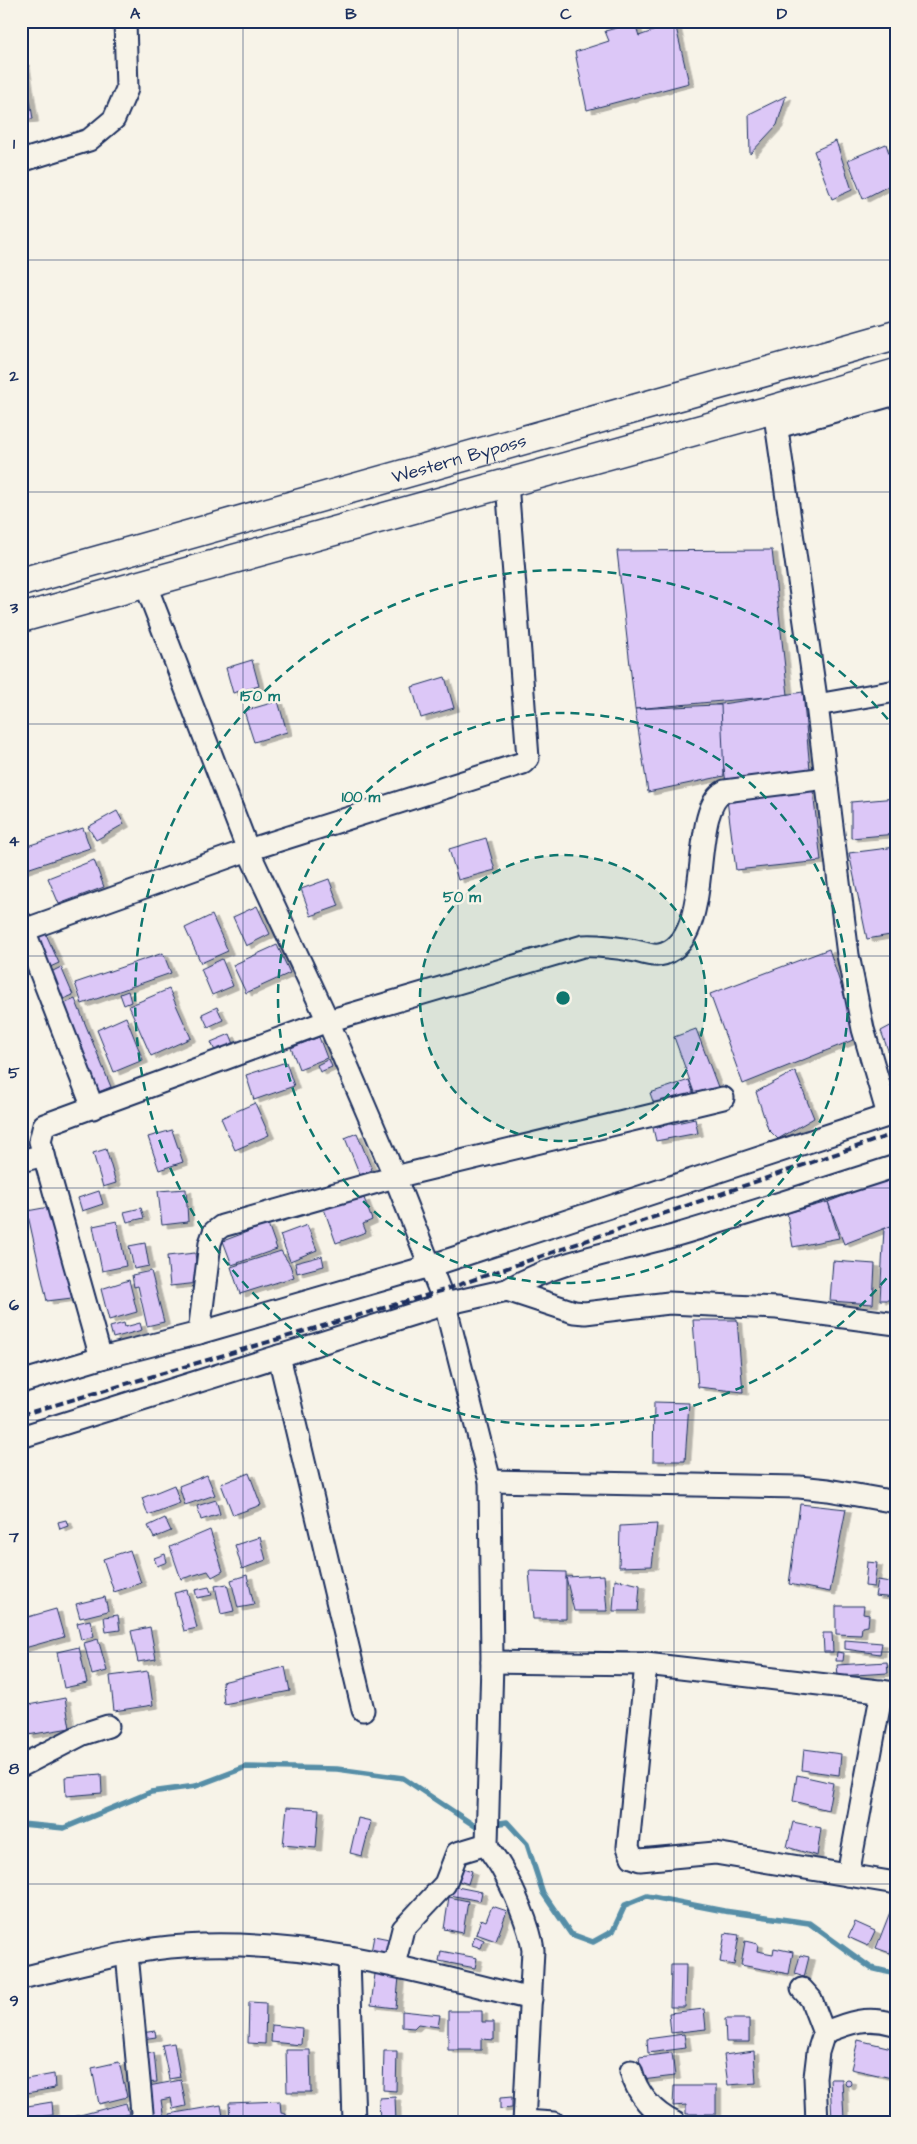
<svg xmlns="http://www.w3.org/2000/svg" width="917" height="2144" font-family="'Architects Daughter',sans-serif">
  <style>
    .lines { fill: none; stroke-linecap: round; stroke-linejoin: round }
    .stream { stroke: #568ea7; stroke-width: 5.5 }
    .building { fill: #dcc7f7; stroke: #1b2f5e; filter: url(#shadow) }
    .minor-casing { stroke: #1b2f5e; stroke-width: 25 }
    .primary-casing { stroke: #1b2f5e; stroke-width: 31 }
    .minor { stroke: #f7f3e8; stroke-width: 21 }
    .primary { stroke: #f7f3e8; stroke-width: 28 }
    .rail { stroke: #1b2f5e; stroke-width: 4; stroke-dasharray: 8 4; stroke-linecap: butt }
    .grid { fill: none; stroke: #1b2f5e; stroke-width: 1; stroke-opacity: 0.55 }
    .ring { fill: none; stroke: #0f766e; stroke-width: 2.5; stroke-dasharray: 9 6 }
    .labels { text-anchor: middle; stroke-width: 5; stroke-linejoin: round; paint-order: stroke }
    .street-label { font-size: 18px; fill: #1b2f5e; stroke: #f7f3e8 }
    .centre { fill: #0f766e; stroke: #f7f3e8; stroke-width: 2.5 }
    .ring-label { font-size: 15px; text-anchor: middle; font-weight: bold; fill: #0f766e; stroke: #f7f3e8; stroke-width: 5; stroke-linejoin: round; paint-order: stroke }
    .neatline { fill: none; stroke: #1b2f5e; stroke-width: 2 }
    .grid-label { font-size: 16px; text-anchor: middle; font-weight: bold; fill: #1b2f5e }
  </style>
  <defs>
    <filter id="shadow"><feDropShadow dx="5.5" dy="3" stdDeviation="0" flood-color="#0004"/></filter>
  </defs>
  <rect width="100%" height="100%" fill="#f7f3e8"/>
  <filter id="ink" filterUnits="userSpaceOnUse"><feTurbulence type="fractalNoise" baseFrequency=".02" numOctaves="2"/><feDisplacementMap in="SourceGraphic" scale="10" xChannelSelector="R" yChannelSelector="G"/><feConvolveMatrix kernelMatrix="1 2 1 2 8 2 1 2 1" color-interpolation-filters="sRGB"/></filter>
  <g filter="url(#ink)">
    <g class="lines">
      <g class="stream">
        <path d="M21 1824 64 1828 151 1792 196 1786 246 1767 337 1769 403 1778 475 1826 484 1825"/>
        <path d="M493 1824 507 1822 527 1844 543 1893 571 1934 593 1942 613 1931 625 1905 647 1896 724 1911 809 1923 871 1968 896 1974"/>
      </g>
    </g>
    <g class="building">
      <path d="M635 23 639 36 675 23 689 83 587 110 575 52 609 41 605 31Z"/>
      <path d="M24 62 33 119 21 120V63Z"/>
      <path d="M786 96 777 125 750 154 749 114Z"/>
      <path d="M836 141 852 190 832 199 814 151Z"/>
      <path d="M886 144 896 174V182L863 199 848 160Z"/>
      <path d="M772 550 788 695 635 709 617 551Z"/>
      <path d="M252 660 259 686 233 693 226 668Z"/>
      <path d="M445 677 454 708 421 718 412 687Z"/>
      <path d="M803 692 810 770 726 783 715 705Z"/>
      <path d="M278 701 287 732 254 742 244 711Z"/>
      <path d="M715 705H721L724 776 648 792 635 709Z"/>
      <path d="M813 791 821 861 736 870 726 792Z"/>
      <path d="M896 798V834L851 838V802Z"/>
      <path d="M117 811 124 824 96 840 88 827Z"/>
      <path d="M83 828 90 848 21 871V848Z"/>
      <path d="M486 838 495 870 458 880 449 849Z"/>
      <path d="M896 847V934L867 939 849 853Z"/>
      <path d="M94 860 104 887 59 904 48 878Z"/>
      <path d="M329 879 339 906 311 916 301 889Z"/>
      <path d="M257 906 270 934 246 946 233 917Z"/>
      <path d="M212 915 228 951 201 963 185 928Z"/>
      <path d="M45 932 59 963 48 968 34 937Z"/>
      <path d="M277 945 290 973 246 993 233 965Z"/>
      <path d="M829 949 858 1038 743 1084 710 994Z"/>
      <path d="M163 953 171 973 82 1004 75 983Z"/>
      <path d="M222 959 233 986 212 995 201 969Z"/>
      <path d="M61 967 73 995 61 1000 49 973Z"/>
      <path d="M169 989 191 1038 151 1056 129 1006Z"/>
      <path d="M128 991 131 1002 124 1005 120 994Z"/>
      <path d="M75 999 111 1087 96 1093 61 1005Z"/>
      <path d="M217 1007 223 1020 208 1027 202 1014Z"/>
      <path d="M126 1017 143 1060 114 1072 97 1030Z"/>
      <path d="M896 1023V1072L881 1031Z"/>
      <path d="M696 1029 718 1087 695 1095 674 1037Z"/>
      <path d="M230 1034 234 1044 215 1051 211 1042Z"/>
      <path d="M319 1037 327 1058 299 1069 291 1048Z"/>
      <path d="M329 1059 332 1067 320 1072 317 1065Z"/>
      <path d="M286 1062 294 1086 254 1100 246 1075Z"/>
      <path d="M795 1071 814 1118 778 1139 768 1129 756 1092Z"/>
      <path d="M689 1080 694 1095 655 1107 650 1093Z"/>
      <path d="M255 1103 269 1135 235 1150 221 1118Z"/>
      <path d="M695 1119 698 1133 656 1141 653 1128Z"/>
      <path d="M172 1130 183 1162 159 1170 148 1137Z"/>
      <path d="M357 1133 372 1170 360 1175 345 1138Z"/>
      <path d="M106 1149 116 1183 103 1187 93 1153Z"/>
      <path d="M896 1175V1224L844 1244 828 1202Z"/>
      <path d="M186 1189 188 1222 162 1225 158 1191Z"/>
      <path d="M99 1191 103 1204 82 1211 78 1198Z"/>
      <path d="M356 1194 359 1200 364 1198 372 1220 363 1224 366 1232 336 1243 323 1206Z"/>
      <path d="M828 1202 839 1238 793 1247 787 1213Z"/>
      <path d="M49 1207 72 1298 47 1301 27 1211Z"/>
      <path d="M141 1208 144 1218 127 1222 124 1212Z"/>
      <path d="M117 1221 126 1266 102 1271 93 1226Z"/>
      <path d="M268 1224 277 1249 232 1265 223 1241Z"/>
      <path d="M896 1224V1300H880L884 1229Z"/>
      <path d="M307 1225 317 1250 290 1261 280 1235Z"/>
      <path d="M145 1243 149 1266 134 1269 129 1246Z"/>
      <path d="M281 1251 290 1265 294 1277 240 1294 231 1267Z"/>
      <path d="M195 1253 199 1283 170 1286 167 1256Z"/>
      <path d="M322 1256 324 1266 297 1273 295 1263Z"/>
      <path d="M833 1261 875 1264 873 1304 830 1301Z"/>
      <path d="M151 1271 164 1322 147 1326 138 1286 134 1287 132 1275Z"/>
      <path d="M129 1280 137 1312 109 1320 101 1289Z"/>
      <path d="M693 1320H737L743 1392 698 1387Z"/>
      <path d="M124 1323 125 1327 140 1323 142 1330 113 1338 110 1327Z"/>
      <path d="M654 1402 689 1403 685 1461H653Z"/>
      <path d="M249 1473 261 1505 233 1515 221 1484Z"/>
      <path d="M207 1475 215 1495 185 1505 179 1486Z"/>
      <path d="M174 1485 180 1503 148 1515 142 1498Z"/>
      <path d="M216 1500 220 1514 201 1520 197 1506Z"/>
      <path d="M800 1504 846 1509 830 1592 789 1584Z"/>
      <path d="M165 1518 171 1531 154 1538 148 1526Z"/>
      <path d="M66 1520 68 1526 60 1529 58 1522Z"/>
      <path d="M657 1524 652 1566 619 1567 620 1526Z"/>
      <path d="M210 1530 223 1571 212 1577 208 1571 181 1579 170 1547Z"/>
      <path d="M260 1537 266 1560 242 1569 235 1545Z"/>
      <path d="M130 1550 141 1583 114 1592 103 1559Z"/>
      <path d="M165 1554 167 1562 157 1566 154 1558Z"/>
      <path d="M867 1562 877 1563 874 1587 865 1586Z"/>
      <path d="M529 1571 566 1572V1619H533Z"/>
      <path d="M247 1575 254 1605 238 1608 231 1580Z"/>
      <path d="M604 1575 607 1611H574L566 1577Z"/>
      <path d="M615 1579 640 1585 638 1611H613Z"/>
      <path d="M878 1580 896 1583V1598L875 1596Z"/>
      <path d="M227 1584 234 1611 221 1614 215 1586Z"/>
      <path d="M209 1587 212 1595 197 1598 195 1590Z"/>
      <path d="M187 1590 197 1628 184 1631 174 1593Z"/>
      <path d="M105 1597 108 1611 80 1618 76 1604Z"/>
      <path d="M836 1606H864L863 1614 869 1615 868 1626 862 1627 861 1635 836 1634Z"/>
      <path d="M56 1609 64 1637 21 1649V1619Z"/>
      <path d="M118 1615 120 1630 106 1632 104 1617Z"/>
      <path d="M90 1620 94 1636 81 1640 77 1623Z"/>
      <path d="M150 1627 156 1659 138 1662 131 1631Z"/>
      <path d="M823 1633H832L833 1652H824Z"/>
      <path d="M98 1639 107 1671 92 1675 84 1643Z"/>
      <path d="M845 1640 882 1643 880 1654 845 1649Z"/>
      <path d="M79 1647 87 1683 64 1688 57 1652Z"/>
      <path d="M837 1652 844 1653 843 1661H836Z"/>
      <path d="M887 1662 888 1673 838 1676 837 1665Z"/>
      <path d="M285 1667 290 1691 224 1704 222 1682Z"/>
      <path d="M148 1671 153 1705 114 1711 110 1676Z"/>
      <path d="M65 1698 70 1728 28 1735 23 1706Z"/>
      <path d="M804 1749 841 1754 839 1775 802 1770Z"/>
      <path d="M101 1774 102 1793 66 1796 65 1777Z"/>
      <path d="M797 1775 833 1783 828 1810 793 1801Z"/>
      <path d="M287 1807 319 1809 316 1848 283 1845Z"/>
      <path d="M358 1818 371 1821 362 1856 350 1853Z"/>
      <path d="M793 1822 821 1828 817 1856 787 1847Z"/>
      <path d="M457 1866 472 1871 468 1884 453 1879Z"/>
      <path d="M452 1886 482 1892 480 1901 450 1895Z"/>
      <path d="M449 1897 468 1901 463 1933 444 1929Z"/>
      <path d="M894 1902H896V1937L890 1953 876 1948Z"/>
      <path d="M492 1906 507 1911 496 1941 476 1934 481 1919 486 1921Z"/>
      <path d="M855 1922 875 1931 868 1946 848 1937Z"/>
      <path d="M725 1933 739 1935 734 1965 720 1962Z"/>
      <path d="M374 1936 389 1939 385 1955 371 1952Z"/>
      <path d="M475 1936 484 1940 481 1948 472 1945Z"/>
      <path d="M745 1941 758 1944 757 1951 773 1954 774 1948 793 1952 789 1974 741 1965Z"/>
      <path d="M441 1951 477 1958 475 1968 439 1961Z"/>
      <path d="M800 1955 809 1957 804 1977 795 1974Z"/>
      <path d="M671 1965H686L685 2007H670Z"/>
      <path d="M375 1974 399 1977 396 2008 371 2005Z"/>
      <path d="M249 2002 266 2003 265 2044 248 2043Z"/>
      <path d="M704 2009 706 2029 671 2033 669 2013Z"/>
      <path d="M402 2011 440 2015 438 2027 418 2024 414 2028 402 2027Z"/>
      <path d="M448 2011H482V2022H494V2040L481 2039V2050H448Z"/>
      <path d="M725 2019H749V2042H726Z"/>
      <path d="M272 2025 302 2028 301 2045 271 2042Z"/>
      <path d="M155 2031 156 2037 142 2039 141 2033Z"/>
      <path d="M684 2034 686 2048 648 2053 647 2039Z"/>
      <path d="M858 2040 896 2049V2079L851 2069Z"/>
      <path d="M174 2043 180 2077 169 2079 162 2045Z"/>
      <path d="M286 2050H310L311 2092H287Z"/>
      <path d="M384 2051H397L396 2091 383 2090Z"/>
      <path d="M754 2051 756 2083 728 2085 724 2055Z"/>
      <path d="M154 2053 157 2082 145 2083 142 2054Z"/>
      <path d="M672 2053 675 2076 642 2080 639 2057Z"/>
      <path d="M119 2062 127 2097 99 2104 92 2068Z"/>
      <path d="M54 2074 55 2088 21 2094V2080Z"/>
      <path d="M830 2079H842L844 2120 832 2121Z"/>
      <circle cx="848" cy="2083" r="3"/>
      <path d="M181 2080 186 2106 173 2109 171 2098 161 2100 164 2119 149 2122 143 2087Z"/>
      <path d="M674 2086H716V2114H686V2105L673 2106Z"/>
      <path d="M395 2097 396 2123H380L379 2098Z"/>
      <path d="M512 2097V2108L500 2109V2098Z"/>
      <path d="M280 2101 281 2113 286 2114V2123H230L229 2103Z"/>
      <path d="M52 2102 53 2115 23 2119 21 2107Z"/>
      <path d="M126 2103 129 2114 93 2123H71L69 2118Z"/>
      <path d="M221 2105 224 2122 171 2123 169 2114Z"/>
    </g>
    <g class="lines">
      <g class="minor-casing">
        <g id="minor">
          <path d="M21 161 89 140 114 119 127 89 125 21"/>
          <path d="M774 409 817 705 848 955 863 1029 888 1115"/>
          <path d="M778 427 896 394"/>
          <path d="M145 583 248 850 328 1021 395 1177 445 1304 490 1481 492 1662 487 1844C490 1853 496 1858 501 1867 513 1888 530 1927 533 1950L524 2123"/>
          <path d="M817 705 896 691"/>
          <path d="M21 922 93 1108"/>
          <path d="M24 930 248 850 523 763 528 758 507 483"/>
          <path d="M21 1161 44 1155"/>
          <path d="M507 1290C559 1260 617 1252 673 1236 748 1214 822 1190 896 1166"/>
          <path d="M199 1333 210 1243 214 1232 222 1226 395 1177 723 1098"/>
          <path d="M279 1356 363 1710"/>
          <path d="M101 1358 40 1141 44 1125 328 1021 583 946C601 945 618 948 636 951 643 953 652 956 659 955 718 945 686 810 725 791L826 778"/>
          <path d="M21 1382 101 1358 199 1333 430 1266 896 1113"/>
          <path d="M21 1437 445 1304 507 1290 574 1312 585 1313 669 1303 777 1308 896 1324"/>
          <path d="M490 1481 799 1487 828 1490 896 1502"/>
          <path d="M492 1662 646 1664 896 1693"/>
          <path d="M646 1664 628 1847 632 1857 640 1860 715 1853 896 1883"/>
          <path d="M21 1766 83 1734 108 1726"/>
          <path d="M848 1875 882 1691"/>
          <path d="M127 1954 143 2123"/>
          <path d="M349 1957 354 2123"/>
          <path d="M394 1965 403 1929 445 1884 457 1853 487 1844"/>
          <path d="M21 1978C75 1966 130 1949 184 1946 302 1938 418 1971 531 1999"/>
          <path d="M802 1989 811 1999 824 2033 818 2052 815 2077 817 2123"/>
          <path d="M824 2033C849 2022 867 2016 894 2024"/>
          <path d="M631 2071C637 2094 653 2113 675 2123"/>
          <path d="M524 2121 554 2123"/>
        </g>
      </g>
      <g class="primary-casing">
        <g id="primary">
          <path id="s1" d="M21 582 896 335"/>
          <path d="M21 618 774 409 896 373"/>
        </g>
      </g>
      <use href="#minor" class="minor"/>
      <use href="#primary" class="primary"/>
      <path class="rail" d="M21 1415 441 1291 896 1133"/>
    </g>
  </g>
  <path class="grid" d="M243 21V2123M458 21V2123M674 21V2123M21 260H896M21 492H896M21 724H896M21 956H896M21 1188H896M21 1420H896M21 1652H896M21 1884H896"/>
  <circle cx="563" cy="998" r="143" fill="#0f766e" fill-opacity=".12"/>
  <g class="ring">
    <circle cx="563" cy="998" r="143"/>
    <circle cx="563" cy="998" r="285"/>
    <path d="M896 1267A428 428 0 1 1 896 729"/>
  </g>
  <g class="labels">
    <g class="street-label">
      <text dy="6" stroke="none"><textPath href="#s1" startOffset="455">Western Bypass</textPath></text>
    </g>
  </g>
  <circle cx="563" cy="998" r="8" class="centre"/>
  <g class="ring-label">
    <text x="260" y="701">150 m</text>
    <text x="361" y="802">100 m</text>
    <text x="462" y="902">50 m</text>
  </g>
  <rect width="917" height="2144" fill="none" stroke="#f7f3e8" stroke-width="55"/>
  <rect x="28" y="28" width="862" height="2088" class="neatline"/>
  <g class="grid-label">
    <text x="135" y="19">A</text>
    <text x="351" y="19">B</text>
    <text x="566" y="19">C</text>
    <text x="782" y="19">D</text>
    <text x="14" y="149">1</text>
    <text x="14" y="381">2</text>
    <text x="14" y="613">3</text>
    <text x="14" y="846">4</text>
    <text x="14" y="1078">5</text>
    <text x="14" y="1310">6</text>
    <text x="14" y="1542">7</text>
    <text x="14" y="1774">8</text>
    <text x="14" y="2006">9</text>
  </g>
</svg>
